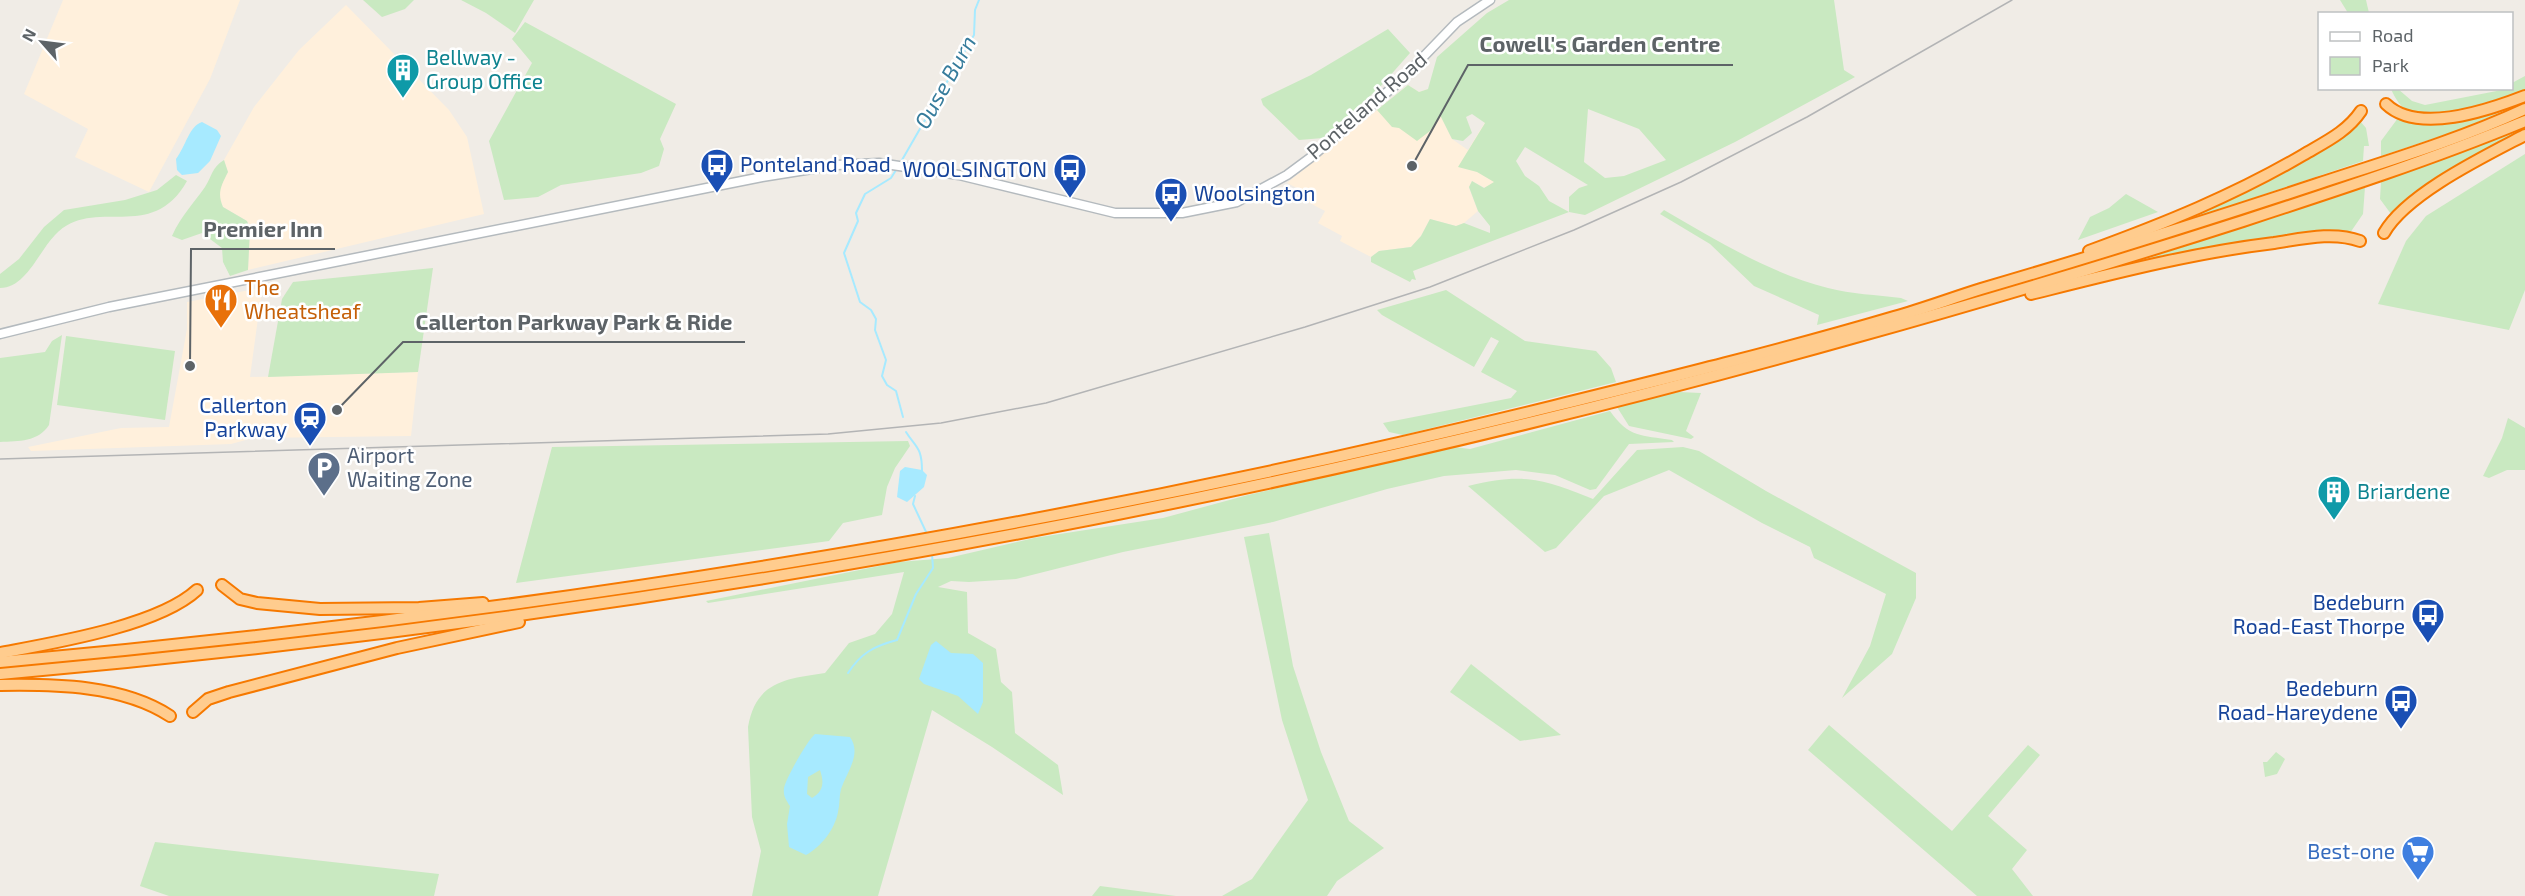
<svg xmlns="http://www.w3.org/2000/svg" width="2525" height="896" font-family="'Exo 2',sans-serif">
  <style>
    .commercial { fill: #fff0dc }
    .green { fill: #c9e9c1; fill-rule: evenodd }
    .water { fill: #a7eaff; fill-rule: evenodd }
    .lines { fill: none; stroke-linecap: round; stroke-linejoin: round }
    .stream { stroke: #a7eaff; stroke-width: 2 }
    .secondary-casing { stroke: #b4babe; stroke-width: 11 }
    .highway-casing { stroke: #f67900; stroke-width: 14 }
    .secondary { stroke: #fff; stroke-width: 8 }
    .highway { stroke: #ffcc8e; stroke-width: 10 }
    .tram { stroke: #b3b4b5; stroke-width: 1.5 }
    .labels { text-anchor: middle; stroke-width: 5; stroke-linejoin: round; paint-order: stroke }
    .culture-label { font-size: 21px; fill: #0d838f; stroke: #fff; text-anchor: start }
    .street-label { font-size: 21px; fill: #5d6367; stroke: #fff }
    .transit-label { font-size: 21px; fill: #164399; stroke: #fff; text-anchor: end }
    .food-label { font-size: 21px; fill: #c56008; stroke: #fff; text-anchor: start }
    .service-label { font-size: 21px; fill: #4e5e75; stroke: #fff; text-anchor: start }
    .shop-label { font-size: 21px; fill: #366cbe; stroke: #fff; text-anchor: end }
    .water-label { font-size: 22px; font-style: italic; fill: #367c9c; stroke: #fff }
    .leader { fill: none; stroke: #5d6367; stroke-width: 2 }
    .callout-dot { fill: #5d6367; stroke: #fff; stroke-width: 2 }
    .callout-label { font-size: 22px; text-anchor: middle; font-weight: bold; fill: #5d6367; stroke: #fff; stroke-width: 5; stroke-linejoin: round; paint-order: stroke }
  </style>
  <rect width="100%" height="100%" fill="#f0ece6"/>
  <g class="commercial">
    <path d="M63 0H240L210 79 149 192 75 157 88 129 24 94Z"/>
    <path d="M346 5 449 110 467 137 484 214 248 270 250 229 247 221 223 207 219 198V188L228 172 224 160 254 107 299 50Z"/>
    <path d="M1408 85 1419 92 1428 89 1452 139 1468 150 1485 122 1497 181 1485 188 1472 181 1469 188 1478 211 1464 223 1456 226 1430 219 1421 236 1411 247 1379 251 1371 257 1340 241 1342 236 1318 223 1325 211 1302 199 1305 192 1287 183Z"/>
    <path d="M255 289 261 296 250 377 418 372 411 436 253 438 231 444 31 451 28 447 121 428 169 427 187 329V302Z"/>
  </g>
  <g class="green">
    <path d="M363 0H414L405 9 382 17Z"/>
    <path d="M461 0H534L515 33 486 13Z"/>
    <path d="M1509 0H1834L1844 70 1855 77 1735 142 1585 215 1569 212 1413 271 1416 280 1412 279 1410 282 1371 262V257L1379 251 1411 247 1421 236 1430 219 1456 226 1464 223 1490 233V226L1478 211 1469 187 1472 181 1484 188 1494 182 1477 172 1458 167 1485 123 1472 114 1466 117 1472 133 1463 141 1452 139 1440 115 1430 131 1417 141 1399 128 1392 127 1377 110 1408 85 1419 92 1428 89 1437 57 1487 13ZM1588 109 1639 129 1666 160 1624 176 1605 178 1584 162ZM1525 147 1588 185 1579 188 1569 197V212L1549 201 1539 186 1525 176 1516 161Z"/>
    <path d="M2340 0H2366L2369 13H2348Z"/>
    <path d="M525 22 676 104 660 139 664 149 659 166 641 173 561 185 538 197 504 200 489 141 532 63 512 39Z"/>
    <path d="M1388 29 1410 53 1380 87 1323 138 1299 140 1263 105 1261 99 1311 75Z"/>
    <path d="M2525 76V90C2501 98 2435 121 2412 113 2401 109 2395 98 2391 89H2398L2412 101 2425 105 2512 88V83Z"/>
    <path d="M2525 99V102L2459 130 2381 156V141L2398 118 2425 123Z"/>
    <path d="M2360 121 2366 128 2369 146H2364L2363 161 2149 233 2253 189 2302 161Z"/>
    <path d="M2525 126V129L2489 148 2391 214 2380 199 2381 182 2384 179Z"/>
    <path d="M2525 154V290L2509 330 2378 304 2406 241 2426 216Z"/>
    <path d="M224 160 228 172C221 186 217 193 223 207L247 221 250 229 248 270 230 276 223 262 222 248 202 233 182 240 172 236C181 216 193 204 205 187 212 176 212 167 224 160Z"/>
    <path d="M176 175 187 181C151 245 94 194 55 235 39 251 26 288 0 288V274L19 259 44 227 64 210 125 200 157 190Z"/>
    <path d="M2365 187 2363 214 2350 233 2201 249 2124 266Z"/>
    <path d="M2126 194 2158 212 2078 240 2090 217 2109 208Z"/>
    <path d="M1664 210C1716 240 1769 273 1828 288 1851 294 1877 295 1901 298L1908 301 1817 325 1819 315 1754 286 1710 244 1660 214Z"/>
    <path d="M433 268 418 372 268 377 282 299 293 282Z"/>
    <path d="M1446 290 1525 341 1596 351 1611 368 1616 382 1403 435 1389 432 1383 423 1511 398 1517 391 1481 372 1499 341 1491 337 1474 367 1382 315 1377 310Z"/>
    <path d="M62 335 49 425C38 442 19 441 0 442V358L45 352 52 341Z"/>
    <path d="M66 336 175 351 165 420 57 405Z"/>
    <path d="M1679 392 1701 393 1686 431 1694 437 1691 439 1629 426 1617 407 1660 394Z"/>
    <path d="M1610 411C1629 438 1641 435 1672 440L1674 442 1629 444 1596 489 1590 490 1555 475 1516 470 1444 476 1387 489 1273 522 1123 552 1016 579 969 582 951 581 938 587 967 592 968 633 996 649 1001 682 1012 692 1015 733 1058 765 1063 795 992 747 932 710 878 896H752L761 851 752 817 748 727C756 681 786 679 825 673L849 643 875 634 892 614 904 572 708 603 706 601 899 562 948 558 1034 538 1163 518 1248 495 1454 447 1470 449Z"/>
    <path d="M2508 418 2525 428V470H2507L2489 478 2483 476 2502 438Z"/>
    <path d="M908 441 910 446 895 468 887 487 882 515 843 523 829 541 516 583 552 447Z"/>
    <path d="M1683 447 1699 451 1766 491 1916 573V598L1892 654 1842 698 1870 646 1886 594 1814 558 1810 547 1762 523 1669 470 1604 496 1556 548 1545 552 1468 486C1523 473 1541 478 1593 499L1637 450Z"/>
    <path d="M1269 533 1293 666 1321 752 1349 821 1384 848 1337 881 1327 896H1222L1252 879 1308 800 1282 720 1244 537Z"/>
    <path d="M1471 664 1561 735 1520 741 1450 692Z"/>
    <path d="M1829 725 1952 831 2028 745 2040 755 1988 816 2027 850 2012 869 2033 896H1977L1808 750Z"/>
    <path d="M2276 752 2285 759 2277 774 2265 777 2263 762H2267Z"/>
    <path d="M155 842 439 874 434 896H169L140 886Z"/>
    <path d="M1100 886 1176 896H1092Z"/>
  </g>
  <g class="water">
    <path d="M202 122 217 130 221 136 210 161 198 173 182 175 177 170 176 159C186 146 189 126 202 122Z"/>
    <path d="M905 467 922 470 927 475 924 487 907 502 897 497 900 471Z"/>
    <path d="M936 641 951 653 973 654 983 663V702L978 714 958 696 924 684 919 679 931 645Z"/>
    <path d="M815 734 850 737C862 754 847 772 841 789 839 796 840 804 838 812 835 829 821 847 806 855L789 847 787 824 790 806C786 800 783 796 784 788 786 778 807 741 815 734ZM820 770C824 782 824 791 812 798L807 794 808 777Z"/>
  </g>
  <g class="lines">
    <g class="stream">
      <path d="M902 160 974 35 975 10 979 0"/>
      <path d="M896 170 891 178 865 194 856 213 858 221 844 253 860 302 871 310 876 319 875 330 886 360 882 376 887 385 896 391 903 417"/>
      <path d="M906 432C916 448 922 447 922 471"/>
      <path d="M915 496 913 504 927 534"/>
      <path d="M848 673C861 653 874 646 897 640L916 594 933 568 932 554"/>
    </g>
    <g class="secondary-casing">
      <path id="secondary" d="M0 334 109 307 762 177 837 165 879 163 959 175 1115 213H1182L1237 202 1287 175 1310 158 1400 81 1457 22 1490 0"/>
    </g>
    <g class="highway-casing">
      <g id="highway">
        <path d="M2386 104C2418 135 2489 110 2525 96"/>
        <path d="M2384 233C2406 194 2485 156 2525 135"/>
        <path d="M2089 251C2163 224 2235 195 2303 155 2325 142 2347 132 2361 111"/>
        <path d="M2031 294C2111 274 2191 253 2274 243 2301 239 2333 231 2360 241"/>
        <path d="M222 585 240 599 257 603 320 609 419 608 483 603"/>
        <path d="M0 653C53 643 158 626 197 590"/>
        <path d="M0 662C524 615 1043 532 1554 406 1668 378 1782 350 1894 317 1923 309 1952 298 1981 289 2094 256 2205 221 2317 184 2387 161 2458 140 2525 109"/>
        <path d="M0 674C628 618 1249 508 1856 337 1986 301 2115 262 2243 221 2338 190 2433 159 2525 121"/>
        <path d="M0 685C55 684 123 685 170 716"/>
        <path d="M193 712 208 699 229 692 397 648 519 622"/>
      </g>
    </g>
    <use href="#secondary" class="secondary"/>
    <use href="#highway" class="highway"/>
    <path class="tram" d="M0 459 828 434 941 423 1046 403 1305 327 1430 287 1574 230 1681 182 1807 117 2012 0"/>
  </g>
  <defs>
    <g id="building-pin" transform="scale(1.725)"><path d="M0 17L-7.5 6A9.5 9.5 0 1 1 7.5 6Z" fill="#0f9aa8" stroke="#fff"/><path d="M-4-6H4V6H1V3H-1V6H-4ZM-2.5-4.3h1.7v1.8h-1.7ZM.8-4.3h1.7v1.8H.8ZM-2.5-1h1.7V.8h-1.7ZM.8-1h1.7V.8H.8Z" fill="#fff"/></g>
    <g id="bus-pin" transform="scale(1.725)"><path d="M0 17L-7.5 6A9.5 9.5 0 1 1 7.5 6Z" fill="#1a4fb4" stroke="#fff"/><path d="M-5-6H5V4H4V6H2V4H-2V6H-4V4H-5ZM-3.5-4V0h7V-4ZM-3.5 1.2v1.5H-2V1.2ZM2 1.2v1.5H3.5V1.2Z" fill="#fff"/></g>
    <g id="restaurant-pin" transform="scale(1.725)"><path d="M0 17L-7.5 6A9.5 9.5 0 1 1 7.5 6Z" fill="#e8710a" stroke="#fff"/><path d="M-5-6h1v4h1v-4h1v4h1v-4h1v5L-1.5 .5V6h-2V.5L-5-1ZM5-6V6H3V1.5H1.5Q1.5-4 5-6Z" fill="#fff"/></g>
    <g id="station-pin" transform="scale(1.725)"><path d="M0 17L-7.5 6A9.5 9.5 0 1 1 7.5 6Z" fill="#1a4fb4" stroke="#fff"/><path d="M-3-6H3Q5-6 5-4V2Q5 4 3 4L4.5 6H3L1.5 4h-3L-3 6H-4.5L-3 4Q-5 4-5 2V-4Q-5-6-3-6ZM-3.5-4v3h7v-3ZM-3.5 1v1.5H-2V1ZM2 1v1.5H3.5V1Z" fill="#fff"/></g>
    <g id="parking-pin" transform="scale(1.725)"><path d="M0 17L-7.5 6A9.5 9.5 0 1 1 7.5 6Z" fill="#5c6f8a" stroke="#fff"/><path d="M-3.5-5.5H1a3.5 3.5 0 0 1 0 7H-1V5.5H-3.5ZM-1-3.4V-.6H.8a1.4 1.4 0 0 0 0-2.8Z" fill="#fff"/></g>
    <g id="supermarket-pin" transform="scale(1.725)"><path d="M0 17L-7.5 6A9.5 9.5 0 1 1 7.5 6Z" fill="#3f7fe0" stroke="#fff"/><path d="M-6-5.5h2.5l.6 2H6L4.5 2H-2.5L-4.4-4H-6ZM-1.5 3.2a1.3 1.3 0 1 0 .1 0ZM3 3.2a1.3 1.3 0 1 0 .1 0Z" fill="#fff"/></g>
  </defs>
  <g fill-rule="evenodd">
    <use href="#building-pin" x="403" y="70"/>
    <use href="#bus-pin" x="717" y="165"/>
    <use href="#bus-pin" x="1070" y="170"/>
    <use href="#bus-pin" x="1171" y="194"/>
    <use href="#restaurant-pin" x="221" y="300"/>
    <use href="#station-pin" x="310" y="418"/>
    <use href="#parking-pin" x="324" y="468"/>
    <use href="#building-pin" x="2334" y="492"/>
    <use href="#bus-pin" x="2428" y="615"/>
    <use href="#bus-pin" x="2401" y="701"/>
    <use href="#supermarket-pin" x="2418" y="852"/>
  </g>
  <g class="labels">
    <g class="culture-label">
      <text x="426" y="65">Bellway -<tspan x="426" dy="24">Group Office</tspan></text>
      <text x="2357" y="499">Briardene</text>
    </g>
    <g class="street-label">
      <text transform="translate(1367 106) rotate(-41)" y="7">Ponteland Road</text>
    </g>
    <g class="transit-label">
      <text x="740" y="172" text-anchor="start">Ponteland Road</text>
      <text x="1047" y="177">WOOLSINGTON</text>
      <text x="1194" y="201" text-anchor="start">Woolsington</text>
      <text x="287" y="413">Callerton<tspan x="287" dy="24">Parkway</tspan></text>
      <text x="2405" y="610">Bedeburn<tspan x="2405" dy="24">Road-East Thorpe</tspan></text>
      <text x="2378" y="696">Bedeburn<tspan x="2378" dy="24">Road-Hareydene</tspan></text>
    </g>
    <g class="food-label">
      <text x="244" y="295">The<tspan x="244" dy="24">Wheatsheaf</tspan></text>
    </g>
    <g class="service-label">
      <text x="347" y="463">Airport<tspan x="347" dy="24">Waiting Zone</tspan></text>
    </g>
    <g class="shop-label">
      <text x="2395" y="859">Best-one</text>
    </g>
    <g class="water-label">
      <text transform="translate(945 82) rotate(-61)" y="8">Ouse Burn</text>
    </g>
  </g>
  <path class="leader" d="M1412 166L1468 65H1733M190 366L191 249H335M337 410L403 342H745"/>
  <g class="callout-dot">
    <circle cx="1412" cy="166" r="6"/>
    <circle cx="190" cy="366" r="6"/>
    <circle cx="337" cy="410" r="6"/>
  </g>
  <g class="callout-label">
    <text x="1600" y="52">Cowell's Garden Centre</text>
    <text x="263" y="237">Premier Inn</text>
    <text x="574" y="330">Callerton Parkway Park &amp; Ride</text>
  </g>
  <rect x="2318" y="12" width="195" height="78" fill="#ffffff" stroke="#bec1c2" stroke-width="1.5"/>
  <rect x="2330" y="32" width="30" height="9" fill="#ffffff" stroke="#bec1c2" stroke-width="1.5"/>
  <text x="2372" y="42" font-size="18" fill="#5d6367">Road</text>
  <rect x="2330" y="57" width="30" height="18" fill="#c9e9c1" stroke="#bec1c2" stroke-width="1.5"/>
  <text x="2372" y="72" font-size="18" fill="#5d6367">Park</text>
  <g transform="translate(42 42) rotate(298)" stroke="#ffffff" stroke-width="4.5" paint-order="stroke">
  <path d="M0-4.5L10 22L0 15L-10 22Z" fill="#5d6367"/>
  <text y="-9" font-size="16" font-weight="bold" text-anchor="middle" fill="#5d6367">N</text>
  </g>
</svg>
